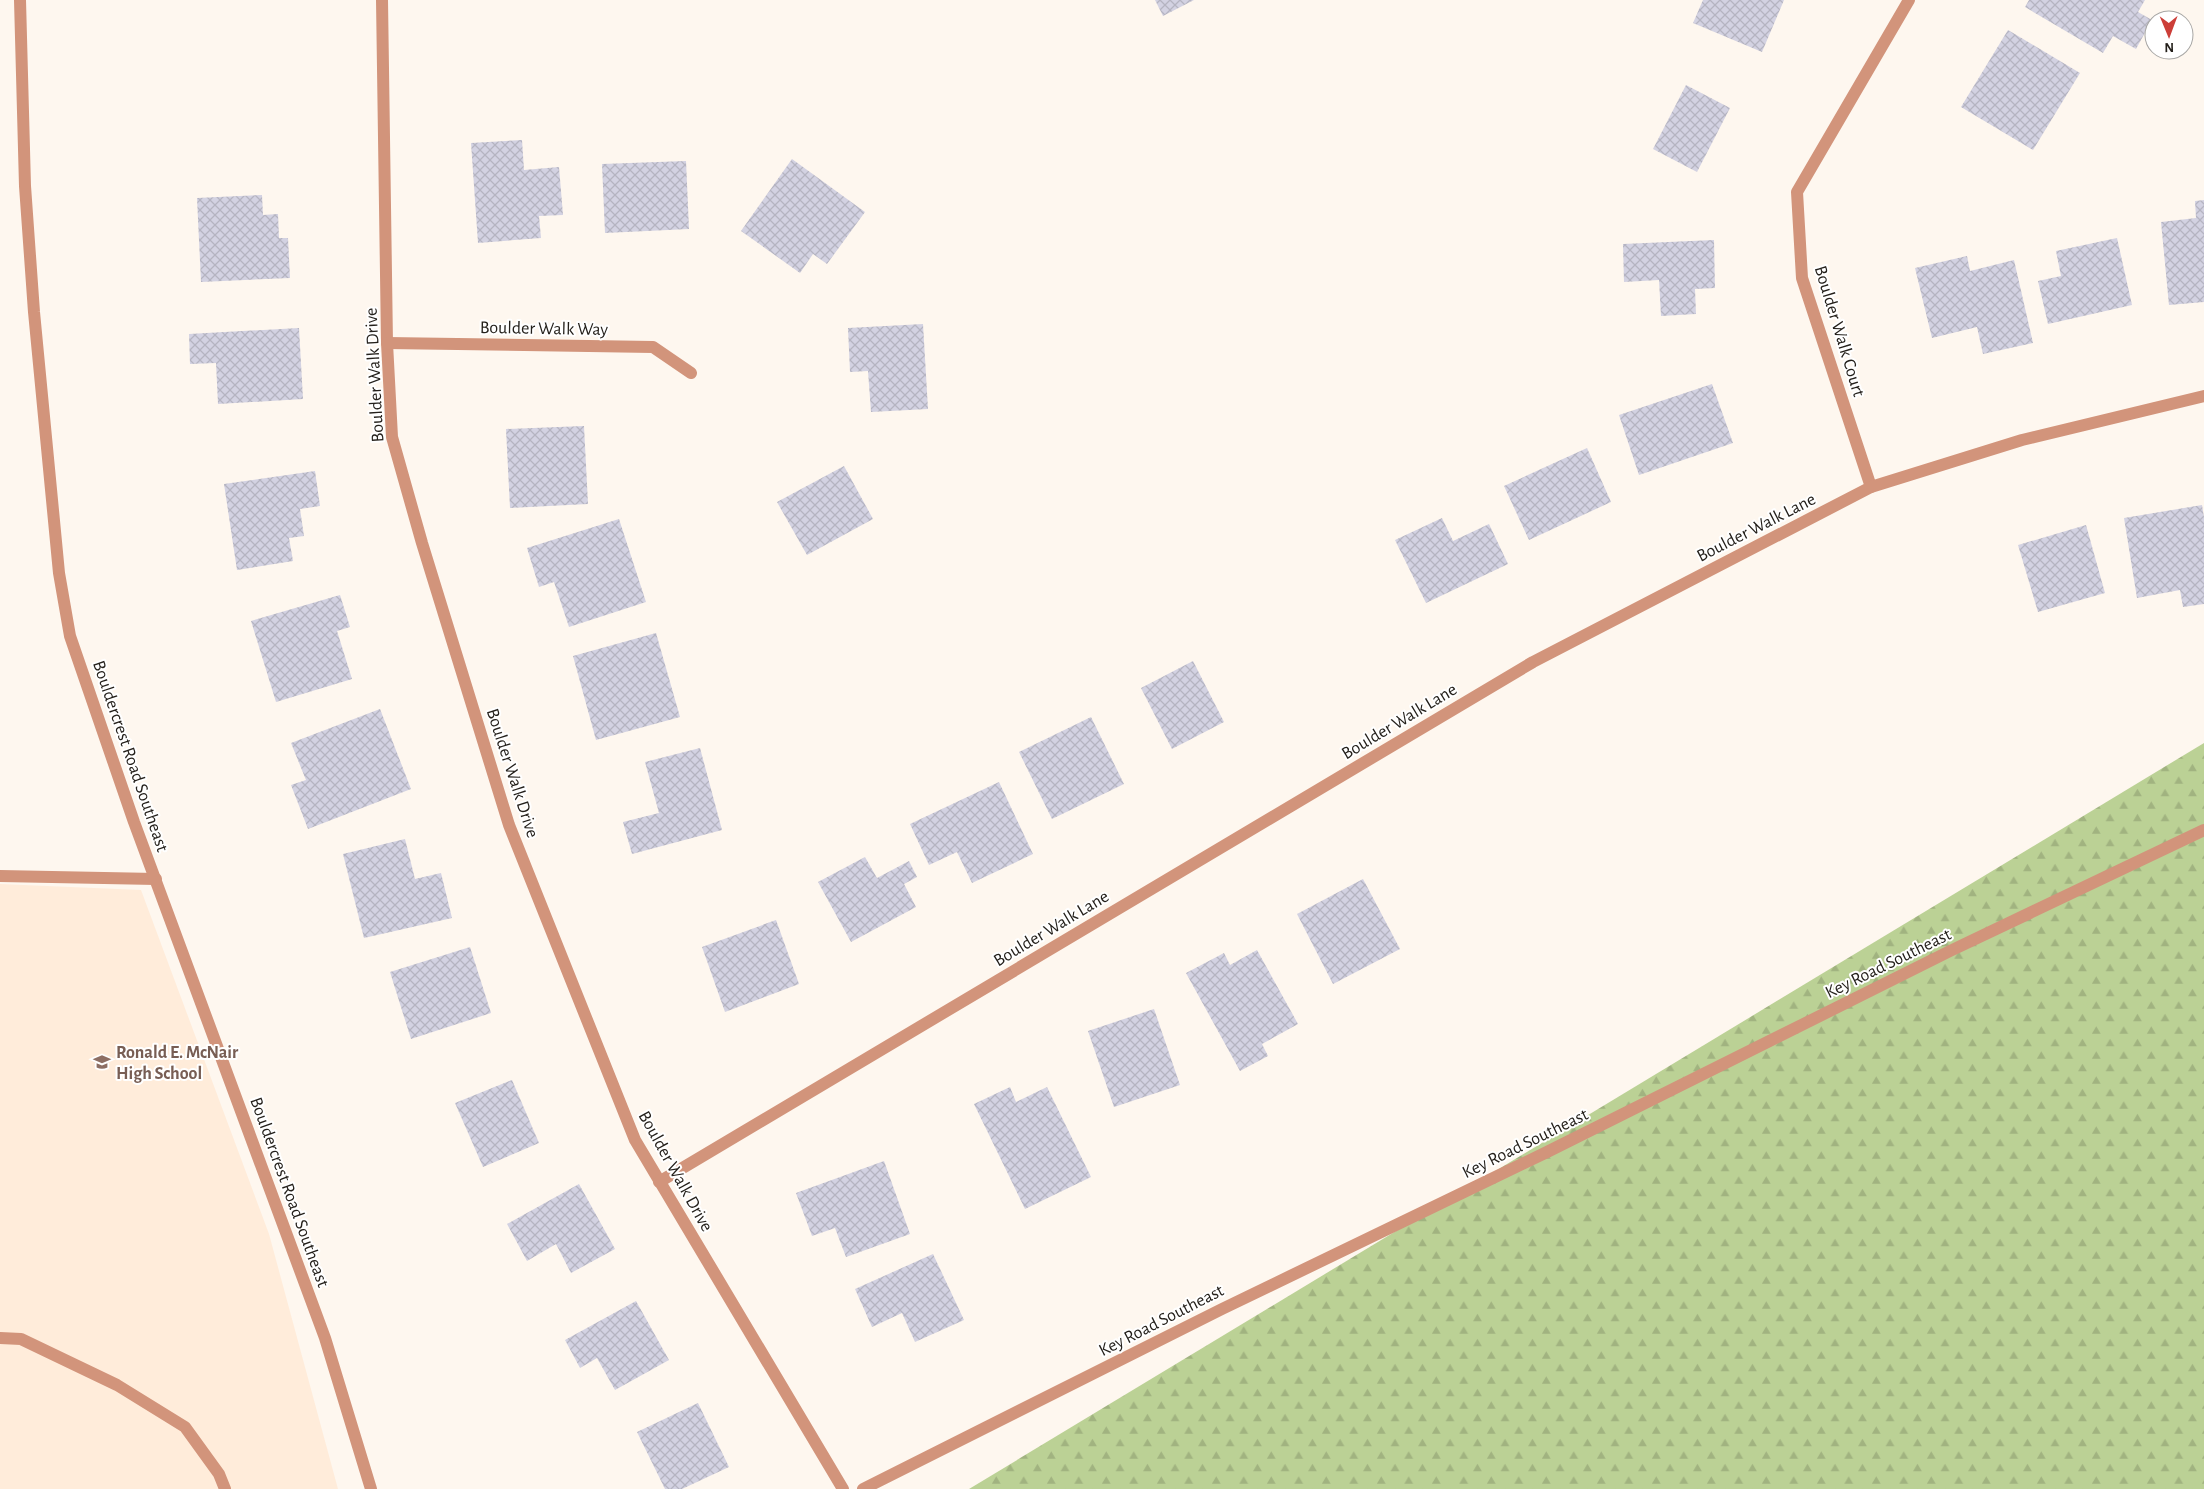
<svg xmlns="http://www.w3.org/2000/svg" width="2204" height="1489" font-family="'Alegreya Sans',sans-serif">
  <style>
    .built { fill: #ffecda }
    .forest { fill: url(#forest-firs) }
    .building { fill: url(#building-cross-hatch) }
    .lines { fill: none; stroke-linecap: round; stroke-linejoin: round }
    .service { stroke: #d2947b; stroke-width: 12 }
    .minor { stroke: #d2947b; stroke-width: 12 }
    .tertiary { stroke: #d2947b; stroke-width: 12 }
    .labels { text-anchor: middle; stroke-width: 4; stroke-linejoin: round; paint-order: stroke }
    .street-label { font-size: 18px; fill: #24201b; stroke: #fff }
    .education-label { font-size: 18px; font-weight: bold; fill: #785e54; stroke: #fff; text-anchor: start }
  </style>
  <defs>
    <pattern id="forest-firs" width="22" height="20" patternUnits="userSpaceOnUse" patternTransform="scale(1.25)"><rect width="22" height="20" fill="#bbd195"/><path d="M5 1l3.5 6h-7zM16 11l3.5 6h-7z" fill="#a1b380"/></pattern>
    <pattern id="building-cross-hatch" width="8" height="8" patternUnits="userSpaceOnUse" patternTransform="scale(1.25)"><rect width="8" height="8" fill="#d3d2e2"/><path d="M0 0l8 8M0 8l8-8" fill="none" stroke="#b5b4c1"/></pattern>
  </defs>
  <rect width="100%" height="100%" fill="#fef7ef"/>
  <path class="built" d="M0 884 141 890 269 1234 338 1489H0Z"/>
  <path class="forest" d="M2204 743V1489H969Z"/>
  <g class="building">
    <path d="M1155 0H1194L1163 16Z"/>
    <path d="M1703 0H1784L1762 52 1693 23Z"/>
    <path d="M2029 0H2145L2138 12 2152 20 2136 49 2113 36 2103 53 2025 7Z"/>
    <path d="M2008 30 2080 73 2033 150 1961 107Z"/>
    <path d="M1686 85 1730 108 1697 172 1653 149Z"/>
    <path d="M522 140 524 170 559 167 563 215 539 216 541 238 478 243 471 143Z"/>
    <path d="M792 159 865 212 827 264 813 254 800 273 741 231Z"/>
    <path d="M686 161 689 229 605 233 602 164Z"/>
    <path d="M262 195 263 215 278 214 279 238H288L290 278 201 282 197 198Z"/>
    <path d="M2204 200V302L2169 305 2161 222 2196 218 2195 201Z"/>
    <path d="M2117 238 2132 305 2048 324 2038 281 2061 276 2056 251Z"/>
    <path d="M1714 240 1715 288 1695 289 1696 314 1661 316 1659 280 1624 282 1623 244Z"/>
    <path d="M1967 256 1970 271 2014 260 2033 343 1983 354 1977 327 1932 338 1915 268Z"/>
    <path d="M923 324 928 409 871 412 868 371 850 372 848 328Z"/>
    <path d="M299 328 303 399 218 404 216 363 190 364 189 334Z"/>
    <path d="M1712 384 1733 443 1639 475 1619 415Z"/>
    <path d="M584 426 588 504 510 508 506 429Z"/>
    <path d="M1587 448 1611 502 1529 540 1504 486Z"/>
    <path d="M844 466 873 519 807 555 777 502Z"/>
    <path d="M315 471 320 506 300 509 304 536 289 538 293 561 237 570 224 484Z"/>
    <path d="M2202 505 2204 517V604L2183 607 2180 590 2137 598 2124 518Z"/>
    <path d="M1442 518 1453 541 1489 524 1508 564 1426 603 1395 540Z"/>
    <path d="M619 519 646 602 569 627 554 582 539 587 527 548Z"/>
    <path d="M2086 525 2105 593 2038 612 2018 545Z"/>
    <path d="M340 595 350 627 337 631 352 679 276 702 251 621Z"/>
    <path d="M656 633 680 717 596 740 573 656Z"/>
    <path d="M1193 661 1224 722 1172 749 1141 688Z"/>
    <path d="M380 709 411 789 308 829 291 785 306 780 291 743Z"/>
    <path d="M1091 717 1124 784 1052 819 1019 752Z"/>
    <path d="M700 748 722 830 632 854 623 822 659 813 645 762Z"/>
    <path d="M999 782 1033 854 972 883 957 852 929 865 910 824Z"/>
    <path d="M405 839 415 879 441 873 452 918 364 938 343 854Z"/>
    <path d="M865 857 877 878 909 861 917 877 904 884 916 907 851 942 818 882Z"/>
    <path d="M1363 879 1400 949 1333 984 1297 914Z"/>
    <path d="M776 920 799 984 725 1012 702 947Z"/>
    <path d="M470 947 491 1013 411 1039 390 972Z"/>
    <path d="M1257 950 1298 1024 1262 1044 1268 1056 1240 1071 1186 973 1224 953 1230 965Z"/>
    <path d="M1154 1009 1180 1085 1114 1107 1088 1031Z"/>
    <path d="M512 1080 539 1143 483 1167 455 1103Z"/>
    <path d="M1010 1087 1016 1102 1047 1087 1091 1177 1025 1209 974 1104Z"/>
    <path d="M884 1161 910 1234 846 1257 835 1228 812 1236 796 1193Z"/>
    <path d="M579 1184 615 1249 571 1273 556 1244 527 1261 507 1224Z"/>
    <path d="M933 1254 964 1320 915 1342 902 1313 872 1327 855 1289Z"/>
    <path d="M636 1301 669 1360 615 1390 597 1358 580 1368 565 1340Z"/>
    <path d="M698 1403 729 1467 682 1489H665L637 1432Z"/>
  </g>
  <g class="lines">
    <path class="service" d="M0 1338 21 1339 117 1385 185 1427 219 1474 225 1489"/>
    <g class="minor">
      <path d="M382 0 387 343 392 437 422 543 509 825 635 1140 843 1489"/>
      <path d="M387 343 653 347 691 373"/>
      <path d="M1871 487 1802 278 1797 192 1909 0"/>
      <path d="M0 876 156 879"/>
      <path d="M659 1182 1533 662 1871 487 2022 440 2204 396"/>
    </g>
    <g class="tertiary">
      <path d="M20 0 25 186 34 312 59 573 70 636 134 822 325 1338 371 1489"/>
      <path d="M863 1489 1222 1309 1547 1152 1950 951 2204 830"/>
    </g>
  </g>
  <defs>
    <g id="school-bare" transform="scale(1.35)"><path d="M0-5L7-2L0 1L-7-2ZM-4 1L0 2.5L4 1V4Q0 6-4 4Z" fill="#8d6e63" stroke="#fff" stroke-width="2.5" paint-order="stroke"/></g>
  </defs>
  <g fill-rule="evenodd">
    <use href="#school-bare" x="102" y="1062"/>
  </g>
  <g class="labels">
    <g class="street-label">
      <text transform="translate(544 328) rotate(1)" y="6">Boulder Walk Way</text>
      <text transform="translate(1840 331) rotate(73)" y="6">Boulder Walk Court</text>
      <text transform="translate(374 375) rotate(-93)" y="6">Boulder Walk Drive</text>
      <text transform="translate(1756 527) rotate(-27)" y="6">Boulder Walk Lane</text>
      <text transform="translate(1399 721) rotate(-31)" y="6">Boulder Walk Lane</text>
      <text transform="translate(131 756) rotate(71)" y="6">Bouldercrest Road Southeast</text>
      <text transform="translate(513 773) rotate(72)" y="6">Boulder Walk Drive</text>
      <text transform="translate(1051 928) rotate(-31)" y="6">Boulder Walk Lane</text>
      <text transform="translate(1888 963) rotate(-26)" y="6">Key Road Southeast</text>
      <text transform="translate(1525 1143) rotate(-26)" y="6">Key Road Southeast</text>
      <text transform="translate(676 1171) rotate(61)" y="6">Boulder Walk Drive</text>
      <text transform="translate(290 1192) rotate(70)" y="6">Bouldercrest Road Southeast</text>
      <text transform="translate(1161 1320) rotate(-27)" y="6">Key Road Southeast</text>
    </g>
    <g class="education-label">
      <text x="116" y="1058">Ronald E. McNair<tspan x="116" dy="21">High School</tspan></text>
    </g>
  </g>
  <g transform="translate(2169 35) rotate(179)"><circle r="24" fill="#ffffff" stroke="#a7a6a4"/>
  <path d="M0-4L9 19L0 12L-9 19Z" fill="#cc3e38"/>
  <text y="-8" font-size="14" font-weight="bold" text-anchor="middle" fill="#24201b">N</text>
  </g>
</svg>
